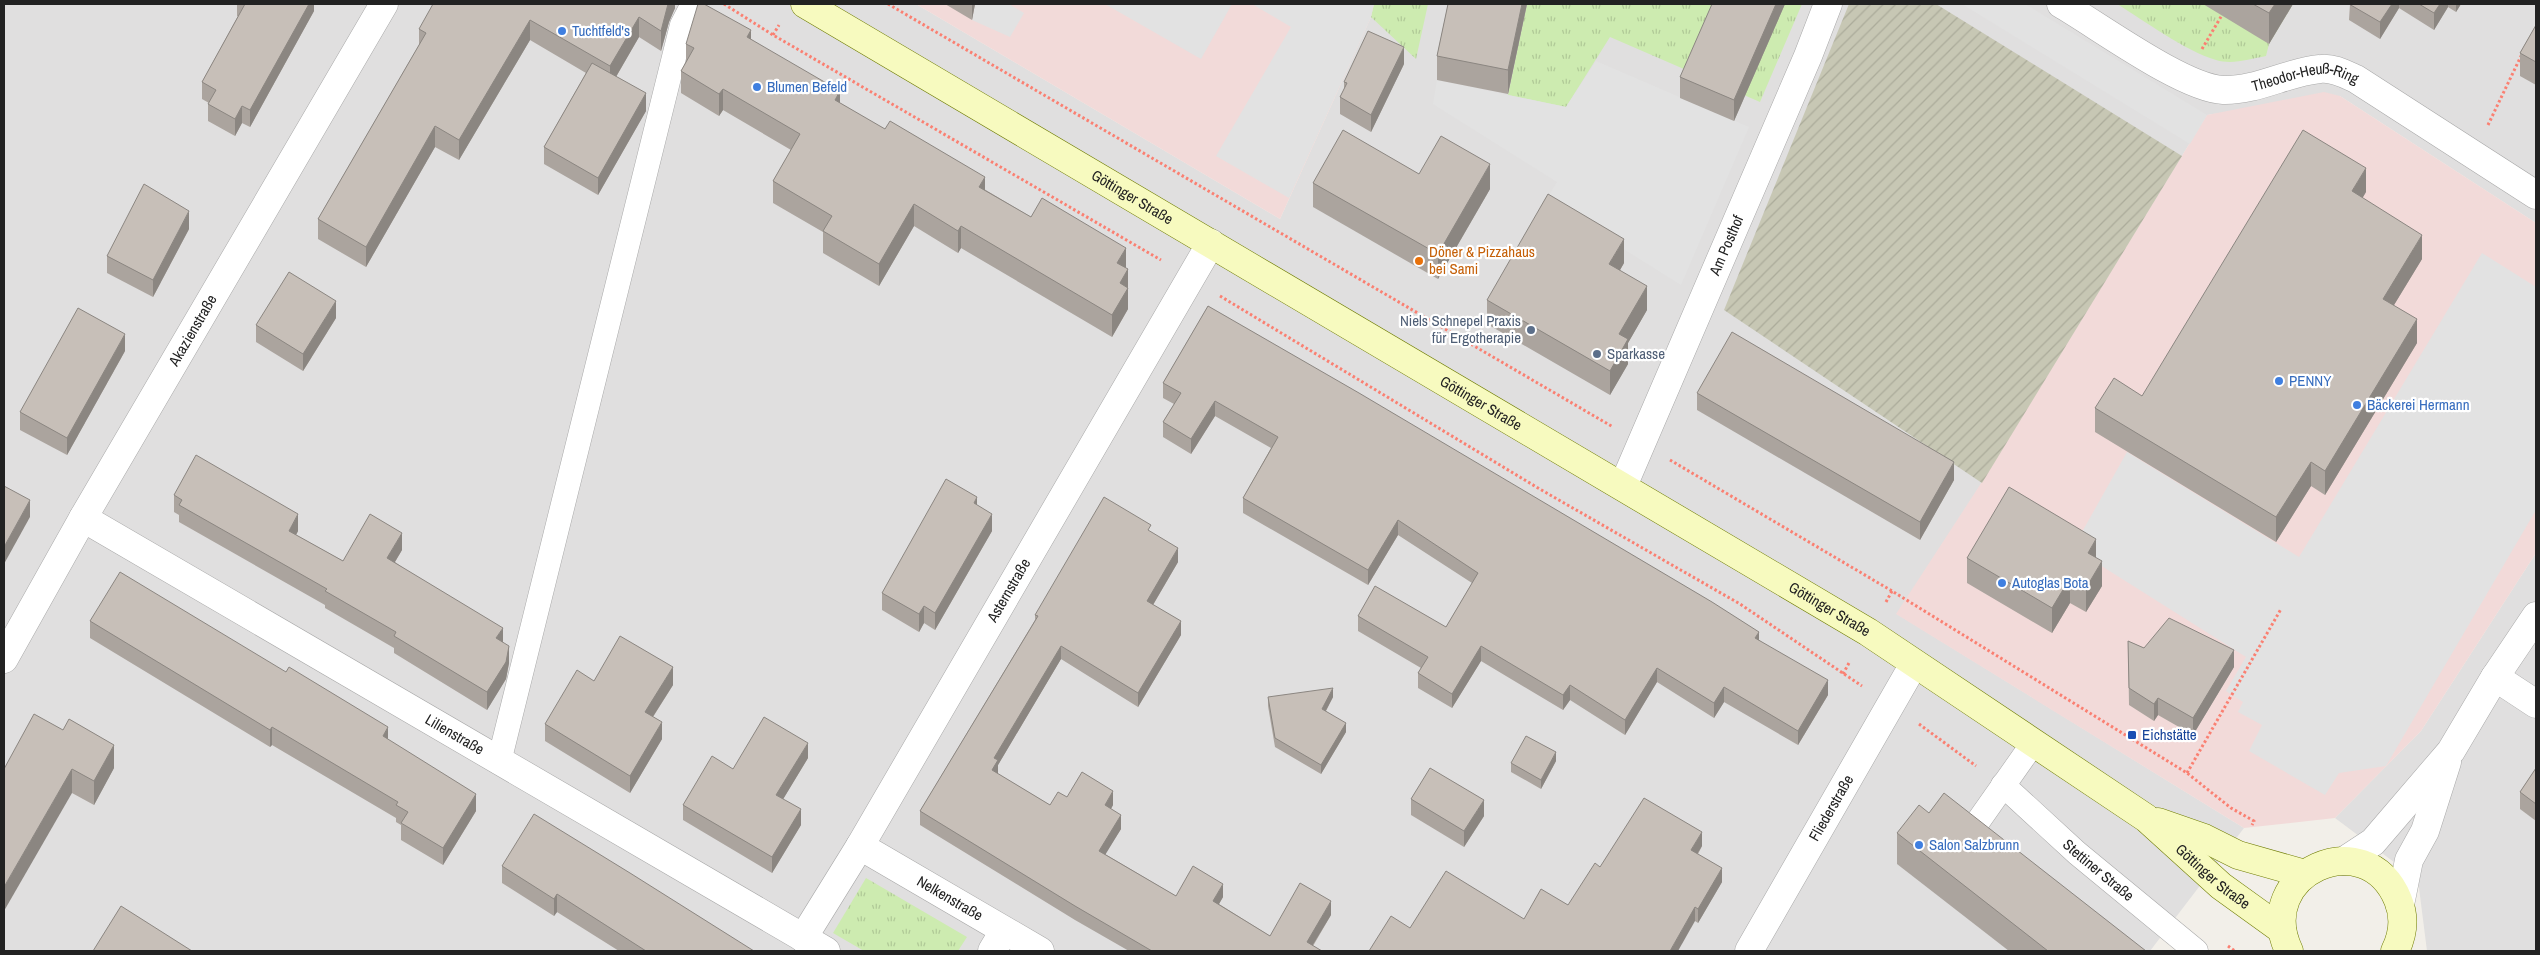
<svg xmlns="http://www.w3.org/2000/svg" width="2540" height="955" font-family="'Archivo Narrow',sans-serif">
  <style>
    .residential { fill: #e0dfdf }
    .commercial { fill: #f2dad9 }
    .construction { fill: url(#construction-furrows) }
    .grass { fill: url(#grass-tufts) }
    .parking { fill: #e2e2e2 }
    .lines { fill: none; stroke-linecap: round; stroke-linejoin: round }
    .lane-casing { stroke: #a9a9a9; stroke-width: 25 }
    .street-casing { stroke: #a9a9a9; stroke-width: 29 }
    .secondary-casing { stroke: #707d05; stroke-width: 29 }
    .path { stroke: #fa8072; stroke-width: 3; stroke-dasharray: 2.5 2.5; stroke-linecap: butt }
    .lane { stroke: #fff; stroke-width: 24 }
    .street { stroke: #fff; stroke-width: 28 }
    .secondary { stroke: #f7fabf; stroke-width: 28 }
    .wall { fill: #aba49e }
    .shaded-wall { fill: #8b8681 }
    .building { fill: #c7bfb8; stroke: #8b8681 }
    .shop-dot { fill: #3f7fe0; stroke: #fff; stroke-width: 2 }
    .food-dot { fill: #e8710a; stroke: #fff; stroke-width: 2 }
    .service-dot { fill: #5c6f8a; stroke: #fff; stroke-width: 2 }
    .transit-dot { fill: #1a4fb4; stroke: #fff; stroke-width: 2 }
    .labels { text-anchor: middle; stroke-width: 4.5; stroke-linejoin: round; paint-order: stroke }
    .shop-label { font-size: 15px; fill: #366cbe; stroke: #fff; text-anchor: start }
    .street-label { font-size: 15px; fill: #222; stroke: #fff }
    .food-label { font-size: 15px; fill: #c56008; stroke: #fff; text-anchor: start }
    .service-label { font-size: 15px; fill: #4e5e75; stroke: #fff; text-anchor: end }
    .transit-label { font-size: 15px; fill: #164399; stroke: #fff; text-anchor: start }
  </style>
  <defs>
    <pattern id="construction-furrows" width="10" height="10" patternUnits="userSpaceOnUse" patternTransform="scale(1.25)"><rect width="10" height="10" fill="#c7c7b4"/><path d="M-1 1l2-2M0 10L10 0M9 11l2-2" fill="none" stroke="#abab9a"/></pattern>
    <pattern id="grass-tufts" width="24" height="20" patternUnits="userSpaceOnUse" patternTransform="scale(1.25)"><rect width="24" height="20" fill="#cdebb0"/><path d="M3 7l-1-3M5 7V3M7 7l1-3M15 17l-1-3M17 17v-4M19 17l1-3" fill="none" stroke="#b0c997"/></pattern>
  </defs>
  <rect width="100%" height="100%" fill="#f2efe9"/>
  <g class="residential">
    <path d="M4 4H916L1280 219 1371 17 1374 4H2536V223L2340 96 2207 115 1982 483 1897 614 2244 828 2150 951H4Z"/>
    <path d="M2536 553V951H2427L2418 880 2335 818 2421 731Z"/>
  </g>
  <g class="commercial">
    <path d="M916 4H1374L1371 17 1280 219Z"/>
    <path d="M2324 92 2340 96 2536 223V553L2421 731 2335 818 2244 828 1896 614 1978 488 2207 115Z"/>
  </g>
  <path class="construction" d="M1849 4H1936L2182 156 1982 483 1724 310Z"/>
  <g class="grass">
    <path d="M1374 4H1428L1416 59 1371 17Z"/>
    <path d="M1527 4H1802L1760 102 1610 37 1566 107 1508 95Z"/>
    <path d="M2117 4H2293L2269 44 2266 56C2250 59 2232 65 2216 60 2185 51 2145 21 2117 4Z"/>
    <path d="M866 878 967 937 958 951H864L833 933Z"/>
  </g>
  <g class="parking">
    <path d="M975 4H1009L1024 13 1010 37 972 20Z"/>
    <path d="M1105 4H1232L1201 59Z"/>
    <path d="M1252 4H1374L1371 17 1289 198 1216 156 1291 27Z"/>
    <path d="M1962 4H2025L2207 115 2190 144Z"/>
    <path d="M1596 61 1749 127 1681 285 1587 226 1542 207 1557 182 1433 104 1437 80 1566 107Z"/>
    <path d="M2482 253 2536 287V510L2386 766 2339 773 2325 795 2249 751 2262 725 2238 712 2243 702 2226 691 2246 657 2073 548 2127 452 2299 557Z"/>
  </g>
  <g class="lines">
    <g class="lane-casing">
      <g id="lane">
        <path d="M499 762 682 25 693 4"/>
        <path id="s1" d="M2003 785 2077 853 2196 951"/>
        <path d="M1972 830 2034 742"/>
      </g>
    </g>
    <g class="street-casing">
      <g id="street">
        <path id="s2" d="M2061 4C2099 26 2183 88 2223 90 2257 91 2287 72 2320 69 2333 67 2345 74 2356 79L2536 195"/>
        <path id="s3" d="M1623 486 1808 56 1828 4"/>
        <path id="s4" d="M83 518 826 951"/>
        <path id="s5" d="M4 659 83 518 384 4"/>
        <path d="M2495 677 2536 704"/>
        <path id="s6" d="M860 846 1040 951"/>
        <path d="M2344 861 2373 842 2451 751 2495 677 2536 616"/>
        <path d="M2400 905 2409 860 2425 831 2447 762"/>
        <path id="s7" d="M803 938 860 846 1211 243"/>
        <path d="M992 951 1004 931"/>
        <path id="s8" d="M1749 951 1914 664"/>
      </g>
    </g>
    <g class="secondary-casing">
      <g id="secondary">
        <path id="s9" d="M805 4 1868 632 2146 818 2221 886 2282 930"/>
        <path d="M2158 822 2204 838 2238 855 2305 874"/>
        <path d="M2289 951C2252 873 2366 822 2398 900 2405 917 2403 935 2395 951"/>
      </g>
    </g>
    <g class="path">
      <path d="M724 4 773 35 1161 260"/>
      <path d="M888 4 1613 427"/>
      <path d="M773 35 779 25"/>
      <path d="M2202 49 2222 15"/>
      <path d="M2488 125 2522 54"/>
      <path d="M1220 296 1538 488 1740 604 1862 686"/>
      <path d="M1670 460 1892 591 2187 773 2231 808 2254 821 2252 825"/>
      <path d="M1886 602 1892 591"/>
      <path d="M1843 674 1850 661"/>
      <path d="M1919 724 1976 766"/>
      <path d="M2187 773 2281 609"/>
      <path d="M2228 946 2235 951"/>
    </g>
    <use href="#lane" class="lane"/>
    <use href="#street" class="street"/>
    <use href="#secondary" class="secondary"/>
  </g>
  <g class="wall">
    <path d="M237 4H314V11L250 127 242 123 235 136 208 121V104L209 103 202 99V82L238 16H237Z"/>
    <path d="M675 4V8L669 22 661 51 639 37 616 77 646 111 598 195 544 164V147L586 73 530 40 459 160 435 147 366 267 318 239V219L419 45V29Z"/>
    <path d="M945 4H975L972 20Z"/>
    <path d="M1448 4H1527L1508 94 1437 80V56Z"/>
    <path d="M1785 4 1734 121 1680 98V77Z"/>
    <path d="M2203 4H2293L2269 44Z"/>
    <path d="M2350 4H2461L2456 12 2448 7 2434 30 2399 8 2380 39 2349 20Z"/>
    <path d="M2536 25V85L2520 76V53Z"/>
    <path d="M751 39 840 103 1031 217 1128 269V309L1112 337 961 248 958 253 914 226 879 286 823 253V232L773 203V181L791 150 723 110 719 116 681 93V71L686 62V44Z"/>
    <path d="M1404 64 1371 132 1340 114V97L1344 89V82Z"/>
    <path d="M1419 174 1490 189 1438 279 1313 207V183Z"/>
    <path d="M2366 192 2362 198 2422 259 2394 305 2417 343 2325 495 2311 486 2276 542 2095 432V408L2142 396Z"/>
    <path d="M189 229 153 297 107 273V256Z"/>
    <path d="M1624 263 1620 270 1647 310 1628 343V364L1610 395 1487 324V300Z"/>
    <path d="M1208 306 1759 640 1828 695 1798 745 1724 702 1714 718 1657 682 1625 735 1570 700 1563 710 1481 661 1452 708 1418 688V673L1421 668 1358 631V616L1446 627 1472 583 1398 535 1368 585 1243 513V498L1271 448 1215 416 1191 454 1163 437V422L1174 404 1163 398V383Z"/>
    <path d="M336 318 303 371 256 342V325Z"/>
    <path d="M125 351 67 455 20 430V412Z"/>
    <path d="M1697 393 1954 480 1920 540 1697 410Z"/>
    <path d="M174 495 298 531 296 535 343 561 402 550 395 562 503 642 509 663 506 679 487 710 394 653V648L325 608V605L179 522V515L174 512Z"/>
    <path d="M977 505 992 531 935 630 924 623 919 632 882 610V593Z"/>
    <path d="M1151 532 1178 562 1153 605 1181 635 1138 707 1061 659 998 765V774L1050 805 1067 797 1113 805 1111 809 1121 829 1105 854 1176 896 1223 897 1219 904 1270 936 1331 915 1313 946 1322 951H1129L1075 920 920 825V811L1035 620V615Z"/>
    <path d="M1967 558H2096L2102 586 2086 612 2070 603 2052 633 1967 583Z"/>
    <path d="M90 621 388 739 476 811 443 865 401 840V825L396 822V818L272 745 270 747 90 638Z"/>
    <path d="M2128 641 2144 648 2234 667 2193 735 2158 715 2154 721 2129 705Z"/>
    <path d="M594 681 673 685 653 717 662 739 630 793 545 741V724Z"/>
    <path d="M1268 697H1333L1326 711 1346 732 1321 774 1275 747 1268 706Z"/>
    <path d="M808 758 783 799 801 825 772 873 683 820V805L733 769Z"/>
    <path d="M1556 761 1541 789 1511 772V763Z"/>
    <path d="M114 768 94 805 72 793 4 769Z"/>
    <path d="M2536 768V821L2520 809V792Z"/>
    <path d="M1411 799 1484 816 1464 847 1411 815Z"/>
    <path d="M1929 813 2146 951H2009L1897 864V833Z"/>
    <path d="M1702 846 1698 854 1722 882 1698 923 1695 921 1410 928 1524 919 1568 905 1600 867Z"/>
    <path d="M502 866 754 951H619L557 912 554 916 502 883Z"/>
  </g>
  <g class="shaded-wall">
    <path d="M309 4H314V11L250 127V110Z"/>
    <path d="M668 4H675V8L669 22 661 51V31Z"/>
    <path d="M972 4H975L972 20Z"/>
    <path d="M1522 4H1527L1508 94V70Z"/>
    <path d="M1776 4H1785L1734 121V100Z"/>
    <path d="M2275 4H2293L2269 44V13Z"/>
    <path d="M2392 4H2399V8L2380 39V22Z"/>
    <path d="M2440 4H2448V7L2434 30V13Z"/>
    <path d="M2456 4H2461L2456 12Z"/>
    <path d="M639 17V37L610 87V66Z"/>
    <path d="M530 20V40L459 160V140Z"/>
    <path d="M751 30V52L747 37Z"/>
    <path d="M1404 47V64L1371 132V115Z"/>
    <path d="M723 89V110L719 116V94Z"/>
    <path d="M840 91V112L835 100Z"/>
    <path d="M646 93V111L598 195V178Z"/>
    <path d="M242 106V123L235 136V119Z"/>
    <path d="M435 126V147L366 267V247Z"/>
    <path d="M1490 164V189L1438 279V254Z"/>
    <path d="M2366 168V192L2352 216V191Z"/>
    <path d="M985 177V199L979 187Z"/>
    <path d="M914 204V226L879 286V264Z"/>
    <path d="M189 211V229L153 297V280Z"/>
    <path d="M961 226V248L958 253V231Z"/>
    <path d="M2422 235V259L2383 323V299Z"/>
    <path d="M1624 239V263L1609 289V264Z"/>
    <path d="M1126 248V270L1117 263Z"/>
    <path d="M1128 269V309L1112 337V315L1120 283Z"/>
    <path d="M1647 286V310L1628 343V364L1610 395V371L1619 334Z"/>
    <path d="M336 301V318L303 371V354Z"/>
    <path d="M2417 319V343L2325 495V471Z"/>
    <path d="M125 334V351L67 455V438Z"/>
    <path d="M1215 401V416L1191 454V439Z"/>
    <path d="M1954 462V480L1920 540V522Z"/>
    <path d="M2311 462V486L2276 542V517Z"/>
    <path d="M977 497V514L974 503Z"/>
    <path d="M30 500V517L4 564V547Z"/>
    <path d="M298 514V531L289 548V531Z"/>
    <path d="M992 514V531L935 630V613Z"/>
    <path d="M1398 520V535L1368 585V570Z"/>
    <path d="M402 533V550L387 575V558Z"/>
    <path d="M2096 539V564L2088 553Z"/>
    <path d="M1178 548V562L1147 615V601Z"/>
    <path d="M2102 561V586L2086 612V588Z"/>
    <path d="M2070 578V603L2052 633V608Z"/>
    <path d="M924 606V623L919 632V614Z"/>
    <path d="M1181 621V635L1138 707V693Z"/>
    <path d="M503 628V645L496 638Z"/>
    <path d="M1759 632V647L1755 638Z"/>
    <path d="M509 646V663L506 679 487 710V692Z"/>
    <path d="M1061 646V659L998 765V774L992 770 994 758Z"/>
    <path d="M1481 646V661L1452 708V694Z"/>
    <path d="M2234 650V667L2193 735V718Z"/>
    <path d="M673 667V685L645 729V712Z"/>
    <path d="M1657 668V682L1625 735V720Z"/>
    <path d="M1828 680V695L1798 745V731Z"/>
    <path d="M1570 685V700L1563 710V695Z"/>
    <path d="M1724 687V702L1714 718V703Z"/>
    <path d="M1333 688V697L1322 718V709Z"/>
    <path d="M2158 698V715L2154 721V704Z"/>
    <path d="M662 722V739L630 793V776Z"/>
    <path d="M1346 723V732L1321 774V765Z"/>
    <path d="M272 727V745L270 747V730Z"/>
    <path d="M388 727V745L383 736Z"/>
    <path d="M808 743V758L776 811V795Z"/>
    <path d="M114 745V768L94 805V781Z"/>
    <path d="M1556 752V761L1541 789V780Z"/>
    <path d="M72 769V793L4 911V887Z"/>
    <path d="M1113 791V805L1105 819V805Z"/>
    <path d="M476 794V811L443 865V848Z"/>
    <path d="M1484 800V816L1464 847V831Z"/>
    <path d="M801 809V825L772 873V857Z"/>
    <path d="M1121 815V829L1099 865V851Z"/>
    <path d="M1702 832V846L1691 864V850Z"/>
    <path d="M1722 868V882L1698 923V909Z"/>
    <path d="M1223 884V897L1213 914V901Z"/>
    <path d="M557 894V912L554 916V899Z"/>
    <path d="M1331 901V915L1309 951 1307 942Z"/>
    <path d="M1695 907V921L1678 951H1670Z"/>
  </g>
  <g class="building">
    <path d="M245 4H309L250 110 242 106 235 119 208 104 216 90 202 82Z"/>
    <path d="M433 4H668L661 31 639 17 610 66 530 20 459 140 435 126 366 247 318 219 426 33 419 29Z"/>
    <path d="M698 4H704L751 30 747 37 840 91 835 100 885 129 890 121 985 177 979 187 1031 217 1042 198 1126 248 1117 263 1128 269 1120 283 1128 288 1112 315 961 226 958 231 914 204 879 264 823 231 832 216 773 181 800 134 723 89 719 94 681 71 694 48 686 44Z"/>
    <path d="M1448 4H1522L1508 70 1437 56Z"/>
    <path d="M1712 4H1776L1734 100 1680 77Z"/>
    <path d="M2253 4H2275L2269 13Z"/>
    <path d="M2349 4H2392L2380 22Z"/>
    <path d="M2419 4H2440L2434 13Z"/>
    <path d="M2536 25V62L2520 53Z"/>
    <path d="M1368 31 1404 47 1371 115 1340 97 1347 83 1344 82Z"/>
    <path d="M592 63 646 93 598 178 544 147Z"/>
    <path d="M1343 130 1419 174 1441 136 1490 164 1438 254 1313 183Z"/>
    <path d="M2303 130 2366 168 2352 191 2422 235 2383 299 2417 319 2325 471 2311 462 2276 517 2095 408 2114 378 2142 396Z"/>
    <path d="M144 184 189 211 153 280 107 256Z"/>
    <path d="M1548 194 1624 239 1609 264 1647 286 1619 334 1628 339 1610 371 1487 300Z"/>
    <path d="M289 272 336 301 303 354 256 325Z"/>
    <path d="M1208 306 1359 393 1712 602 1759 632 1755 638 1828 680 1798 731 1724 687 1714 703 1657 668 1625 720 1570 685 1563 695 1481 646 1452 694 1418 673 1428 657 1358 616 1375 586 1446 627 1478 573 1398 520 1368 570 1243 498 1278 437 1215 401 1191 439 1163 422 1181 393 1163 383Z"/>
    <path d="M78 308 125 334 67 438 20 412Z"/>
    <path d="M1732 332 1954 462 1920 522 1697 393Z"/>
    <path d="M196 455 298 514 289 531 343 561 370 514 402 533 387 558 503 628 496 638 509 646 506 662 487 692 394 636 396 632 325 591 327 589 179 505 182 500 174 495Z"/>
    <path d="M946 479 977 497 974 503 992 514 935 613 924 606 919 614 882 593Z"/>
    <path d="M4 486 30 500 4 547Z"/>
    <path d="M2009 487 2096 539 2088 553 2102 561 2086 588 2070 578 2052 608 1967 558Z"/>
    <path d="M1104 497 1151 525 1148 530 1178 548 1147 601 1181 621 1138 693 1061 646 994 758 998 760 992 770 1050 805 1058 792 1067 797 1082 772 1113 791 1105 805 1121 815 1099 851 1176 896 1193 866 1223 884 1213 901 1270 936 1300 883 1331 901 1307 942 1322 951H1152L1075 906 920 811 1038 616 1035 615Z"/>
    <path d="M120 572 286 672 289 667 388 727 383 736 476 794 443 848 401 823 408 812 396 805 398 802 272 727 270 730 90 621Z"/>
    <path d="M2169 618 2234 650 2193 718 2158 698 2154 704 2129 688 2128 641 2144 648Z"/>
    <path d="M620 636 673 667 645 712 662 722 630 776 545 724 577 670 594 681Z"/>
    <path d="M1333 688 1322 709 1346 723 1321 765 1275 738 1268 697Z"/>
    <path d="M34 714 63 730 69 719 114 745 94 781 72 769 4 887V769Z"/>
    <path d="M764 717 808 743 776 795 801 809 772 857 683 805 712 756 733 769Z"/>
    <path d="M1526 736 1556 752 1541 780 1511 763Z"/>
    <path d="M1430 768 1484 800 1464 831 1411 799Z"/>
    <path d="M2536 768V804L2520 792Z"/>
    <path d="M1944 793 2146 951H2048L1897 833 1919 805 1929 813Z"/>
    <path d="M1644 798 1702 832 1691 850 1722 868 1698 909 1695 907 1670 951H1369L1391 916 1410 928 1446 871 1524 919 1541 889 1568 905 1595 863 1600 867Z"/>
    <path d="M534 814 630 873 754 951H646L557 894 554 899 502 866Z"/>
    <path d="M121 906 192 951H93Z"/>
  </g>
  <g class="shop-dot">
    <circle cx="562" cy="31" r="5"/>
    <circle cx="757" cy="87" r="5"/>
    <circle cx="2279" cy="381" r="5"/>
    <circle cx="2357" cy="405" r="5"/>
    <circle cx="2002" cy="583" r="5"/>
    <circle cx="1919" cy="845" r="5"/>
  </g>
  <circle class="food-dot" cx="1419" cy="261" r="5"/>
  <g class="service-dot">
    <circle cx="1531" cy="330" r="5"/>
    <circle cx="1597" cy="354" r="5"/>
  </g>
  <rect class="transit-dot" x="2127" y="730" width="10" height="10" rx="2.5"/>
  <g class="labels">
    <g class="shop-label">
      <text x="572" y="36">Tuchtfeld's</text>
      <text x="767" y="92">Blumen Befeld</text>
      <text x="2289" y="386">PENNY</text>
      <text x="2367" y="410">Bäckerei Hermann</text>
      <text x="2012" y="588">Autoglas Bota</text>
      <text x="1929" y="850">Salon Salzbrunn</text>
    </g>
    <g class="street-label">
      <text dy="5" stroke="none"><textPath href="#s2" startOffset="269">Theodor-Heuß-Ring</textPath></text>
      <text dy="5" stroke="none"><textPath href="#s9" startOffset="380">Göttinger Straße</textPath></text>
      <text dy="5" stroke="none"><textPath href="#s3" startOffset="262">Am Posthof</textPath></text>
      <text dy="5" stroke="none"><textPath href="#s5" startOffset="379">Akazienstraße</textPath></text>
      <text dy="5" stroke="none"><textPath href="#s9" startOffset="785">Göttinger Straße</textPath></text>
      <text dy="5" stroke="none"><textPath href="#s7" startOffset="404">Asternstraße</textPath></text>
      <text dy="5" stroke="none"><textPath href="#s9" startOffset="1190">Göttinger Straße</textPath></text>
      <text dy="5" stroke="none"><textPath href="#s4" startOffset="430">Lilienstraße</textPath></text>
      <text dy="5" stroke="none"><textPath href="#s8" startOffset="165">Fliederstraße</textPath></text>
      <text dy="5" stroke="none"><textPath href="#s1" startOffset="128">Stettiner Straße</textPath></text>
      <text dy="5" stroke="none"><textPath href="#s9" startOffset="1658">Göttinger Straße</textPath></text>
      <text dy="5" stroke="none"><textPath href="#s6" startOffset="104">Nelkenstraße</textPath></text>
    </g>
    <g class="food-label">
      <text x="1429" y="257">Döner &amp; Pizzahaus<tspan x="1429" dy="17">bei Sami</tspan></text>
    </g>
    <g class="service-label">
      <text x="1521" y="326">Niels Schnepel Praxis<tspan x="1521" dy="17">für Ergotherapie</tspan></text>
      <text x="1607" y="359" text-anchor="start">Sparkasse</text>
    </g>
    <g class="transit-label">
      <text x="2142" y="740">Eichstätte</text>
    </g>
  </g>
  <rect width="2540" height="955" fill="none" stroke="#222222" stroke-width="10"/>
</svg>
